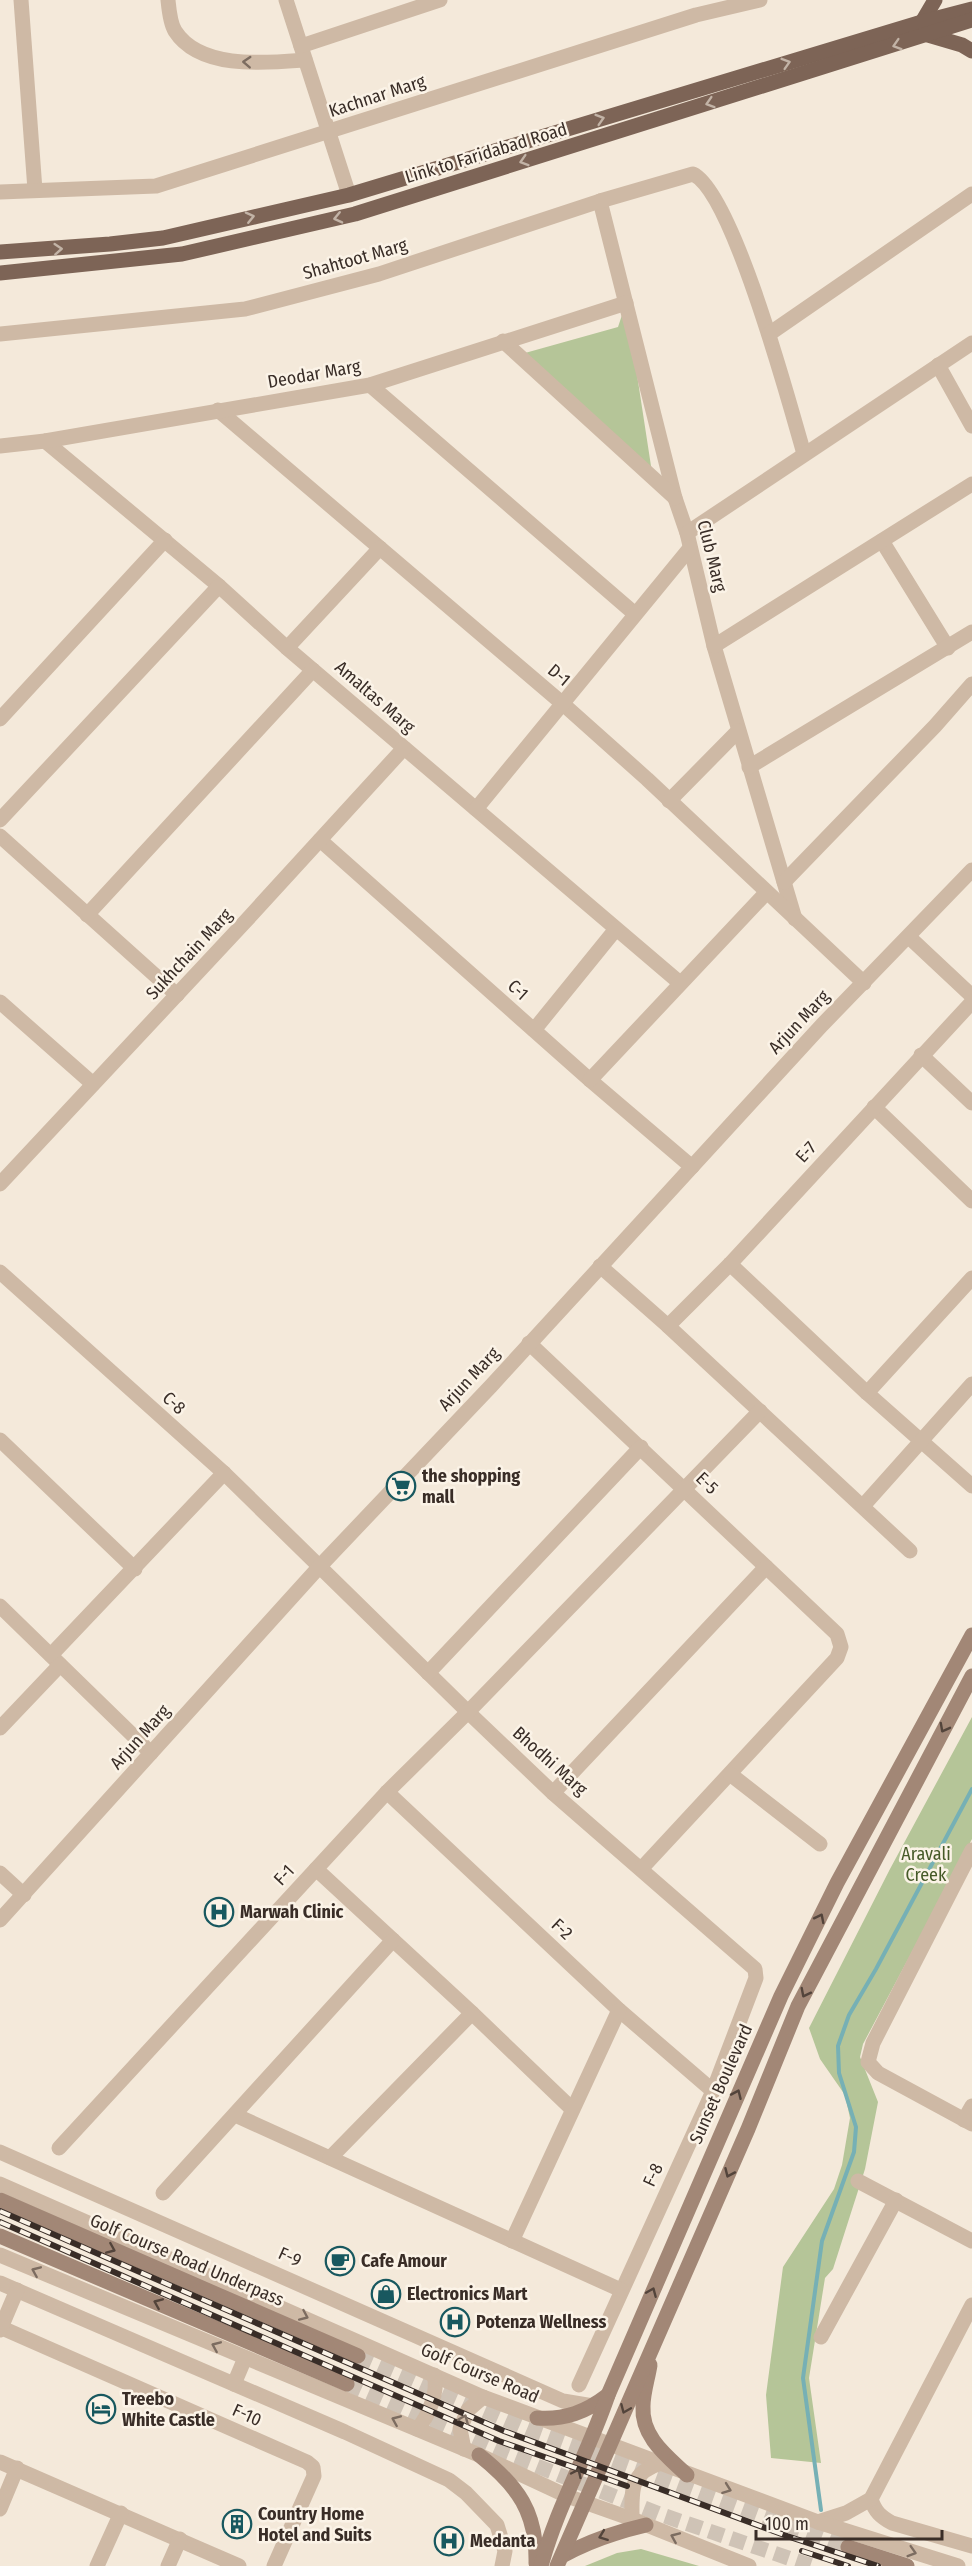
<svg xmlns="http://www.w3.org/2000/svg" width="972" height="2566" font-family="'Fira Sans Condensed',sans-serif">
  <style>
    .green { fill: #b5c598 }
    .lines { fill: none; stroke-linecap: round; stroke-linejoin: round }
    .stream { stroke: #76b0b5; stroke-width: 4 }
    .secondary-tunnel { stroke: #cfc3b6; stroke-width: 15; stroke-dasharray: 15 8; stroke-linecap: butt }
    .minor { stroke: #ceb9a5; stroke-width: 15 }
    .tertiary { stroke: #ceb9a5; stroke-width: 15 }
    .secondary { stroke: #a28776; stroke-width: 15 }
    .primary { stroke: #7d6456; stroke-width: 15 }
    .rail-casing { stroke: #392d27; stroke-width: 6 }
    .rail { stroke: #fbf3e7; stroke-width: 4; stroke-dasharray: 11; stroke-linecap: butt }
    .oneway { stroke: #c2b3a6 }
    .oneway2 { stroke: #7c6c60 }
    .oneway3 { stroke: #53443b }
    .labels { text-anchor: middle; stroke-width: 5; stroke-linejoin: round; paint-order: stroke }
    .street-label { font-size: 18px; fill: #392d27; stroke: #fbf3e7 }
    .poi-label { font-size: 18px; font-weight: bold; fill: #392d27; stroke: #fbf3e7; text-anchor: start }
    .park-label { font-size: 18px; fill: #465a28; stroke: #fbf3e7 }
  </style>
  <rect width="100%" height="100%" fill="#f4e9da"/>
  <g class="green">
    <path d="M626 303 653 479 525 353 618 327Z"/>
    <path d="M972 1717V1839L863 2044 860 2057 878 2102 865 2169 833 2269 825 2278 809 2378 821 2463 771 2458 766 2395 783 2267 834 2189 842 2165 850 2118 845 2095 820 2059 809 2028 890 1869Z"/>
    <path d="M641 2549 699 2566H585L617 2553Z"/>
  </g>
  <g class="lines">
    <path class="stream" d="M821 2510 803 2378 822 2241 854 2152 856 2127 839 2073 838 2046 849 2015 876 1969 972 1789"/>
    <g class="secondary-tunnel">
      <path d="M358 2356 527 2429 848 2547"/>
      <path d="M347 2384 506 2454 662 2515 812 2566"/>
    </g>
    <g class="minor">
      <path d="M21 0 35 190"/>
      <path d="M168 0C169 10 170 23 175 31 200 70 266 63 305 60"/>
      <path d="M286 0 349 195"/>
      <path d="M301 46 440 0"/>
      <path d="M0 192 156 186 696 15 760 0"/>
      <path d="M600 201 675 498 687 533 714 646 795 919"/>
      <path d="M0 334 245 309 379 274 600 201 693 174C733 193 790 405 804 454"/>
      <path d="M769 334 972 194"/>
      <path d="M503 341 675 498"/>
      <path d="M938 365 972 426"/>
      <path d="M370 385 635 614"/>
      <path d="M218 410 563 704 647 779 864 983"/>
      <path d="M45 441 219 586 287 648 680 983"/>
      <path d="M0 446 45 441 370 385 626 303"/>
      <path d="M687 533 972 343"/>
      <path d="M882 541 948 648"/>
      <path d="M714 646 972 484"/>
      <path d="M287 648 380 548"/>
      <path d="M0 719 165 540"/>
      <path d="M749 767 972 632"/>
      <path d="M669 801 738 731"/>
      <path d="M476 809 690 548"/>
      <path d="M0 820 219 586"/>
      <path d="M0 836 177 995"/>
      <path d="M320 840 590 1080 692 1167"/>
      <path d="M784 882 935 726 972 684"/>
      <path d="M87 915 313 670"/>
      <path d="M909 937 972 996"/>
      <path d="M0 1002 93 1084"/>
      <path d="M534 1030 616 929"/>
      <path d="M921 1055 972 1103"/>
      <path d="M590 1080 766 893"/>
      <path d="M874 1107 972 1201"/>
      <path d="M0 1184 243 924 404 748"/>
      <path d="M730 1264 867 1393 972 1486"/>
      <path d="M600 1266 668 1326 910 1551"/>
      <path d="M0 1272 224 1473 468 1712 553 1793 755 1969 756 1978 713 2091 579 2385"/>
      <path d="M668 1326 730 1264 972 1002"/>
      <path d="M529 1343 837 1634 841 1647 837 1658 642 1868"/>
      <path d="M867 1393 972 1278"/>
      <path d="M0 1440 135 1569"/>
      <path d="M863 1506 972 1384"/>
      <path d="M0 1606 151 1753"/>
      <path d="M51 1655 224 1473"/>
      <path d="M428 1673 641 1447"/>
      <path d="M0 1728 60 1665"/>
      <path d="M730 1774 820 1844"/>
      <path d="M387 1792 619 2010 713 2091"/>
      <path d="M553 1793 766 1567"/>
      <path d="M972 1850 873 2043 868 2062 878 2073 972 2124"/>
      <path d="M316 1869 472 2013 572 2109"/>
      <path d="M0 1873 24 1895"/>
      <path d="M0 1920 320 1566 491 1386 822 1025 972 870"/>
      <path d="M235 2115 621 2290"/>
      <path d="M964 2120 972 2106"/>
      <path d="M59 2148 387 1792 468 1712 760 1411"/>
      <path d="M330 2158 472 2013"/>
      <path d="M858 2181 972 2241"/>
      <path d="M163 2193 393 1940"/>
      <path d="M512 2241 619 2010"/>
      <path d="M0 2283 345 2432 449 2480 466 2493 497 2525 505 2551 502 2566"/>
      <path d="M0 2327 307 2462 313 2467 314 2476 274 2566"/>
      <path d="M0 2330 17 2290"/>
      <path d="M821 2337 896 2200"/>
      <path d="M234 2384 245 2358"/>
      <path d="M0 2462 239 2566"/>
      <path d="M871 2499C875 2512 881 2517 892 2523L972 2546"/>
      <path d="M0 2509 17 2468"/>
      <path d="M818 2522 846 2513 871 2499 972 2305"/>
      <path d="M97 2566 121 2513"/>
      <path d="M168 2566 180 2539"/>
    </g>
    <g class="tertiary">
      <path d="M0 2152 563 2401 593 2406"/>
      <path d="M0 2184 483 2397 818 2522 958 2566"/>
      <path d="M0 2255 479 2455 567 2496 632 2519 749 2566"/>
      <path d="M417 2429C428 2418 439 2391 434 2375"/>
      <path d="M464 2449 460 2429 468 2410 483 2397"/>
      <path d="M632 2519C632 2489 629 2474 661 2463"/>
    </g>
    <g class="secondary">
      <path d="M0 2200 358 2356"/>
      <path d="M0 2236 347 2384"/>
      <path d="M650 2365C648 2378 643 2393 643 2406 641 2437 667 2456 687 2475"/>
      <path d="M537 2418C565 2420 586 2412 608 2395"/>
      <path d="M479 2455C518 2486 537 2512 536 2563"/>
      <path d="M848 2547 907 2566"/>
      <path d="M562 2556C589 2541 616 2532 646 2525"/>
      <path d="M541 2566C557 2507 588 2454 608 2395L781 1996 837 1883 972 1635"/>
      <path d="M557 2566 748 2129 798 2006 972 1676"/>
    </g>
    <g class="primary">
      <path d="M935 0 922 22 928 35 962 45 972 51"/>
      <path d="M0 252 110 244 163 238 349 195 922 22 972 9"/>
      <path d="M0 273 182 254 355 214 972 20"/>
    </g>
    <g class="rail-casing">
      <g id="rail">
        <path d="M0 2211 504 2431 787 2536 878 2566"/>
        <path d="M0 2222 499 2441 627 2486"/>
        <path d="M802 2551 848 2566"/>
      </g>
    </g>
    <use href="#rail" class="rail"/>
  </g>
  <defs><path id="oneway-chevron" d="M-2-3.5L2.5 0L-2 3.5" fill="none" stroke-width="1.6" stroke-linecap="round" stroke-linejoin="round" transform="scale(1.5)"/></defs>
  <g class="oneway">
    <use href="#oneway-chevron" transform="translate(897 45) rotate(163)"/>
    <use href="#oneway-chevron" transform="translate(786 63) rotate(-17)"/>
    <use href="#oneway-chevron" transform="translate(710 103) rotate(163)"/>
    <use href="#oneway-chevron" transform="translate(600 119) rotate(-17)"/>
    <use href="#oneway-chevron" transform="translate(524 161) rotate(163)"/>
    <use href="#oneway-chevron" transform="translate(250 217) rotate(-13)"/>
    <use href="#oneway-chevron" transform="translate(338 218) rotate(167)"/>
    <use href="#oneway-chevron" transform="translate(58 249) rotate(-4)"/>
  </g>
  <g class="oneway2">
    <use href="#oneway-chevron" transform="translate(247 62) rotate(-177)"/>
    <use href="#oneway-chevron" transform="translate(36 2271) rotate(-157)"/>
    <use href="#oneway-chevron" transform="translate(304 2316) rotate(24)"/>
    <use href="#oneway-chevron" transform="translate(216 2346) rotate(-157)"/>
    <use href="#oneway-chevron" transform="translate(464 2419) rotate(-67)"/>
    <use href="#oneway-chevron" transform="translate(396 2420) rotate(-157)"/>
    <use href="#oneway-chevron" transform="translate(727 2489) rotate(20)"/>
    <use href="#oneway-chevron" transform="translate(675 2537) rotate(-157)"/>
    <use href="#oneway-chevron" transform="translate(912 2552) rotate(17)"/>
  </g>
  <g class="oneway3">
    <use href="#oneway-chevron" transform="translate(944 1728) rotate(118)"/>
    <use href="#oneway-chevron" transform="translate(820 1918) rotate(-63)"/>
    <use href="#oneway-chevron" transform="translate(805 1993) rotate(117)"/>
    <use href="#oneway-chevron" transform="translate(737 2094) rotate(-66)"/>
    <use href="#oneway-chevron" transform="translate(729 2173) rotate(114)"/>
    <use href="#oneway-chevron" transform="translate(111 2249) rotate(23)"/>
    <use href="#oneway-chevron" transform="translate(652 2292) rotate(-67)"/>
    <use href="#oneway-chevron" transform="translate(158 2303) rotate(-157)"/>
    <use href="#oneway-chevron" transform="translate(625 2409) rotate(113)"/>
    <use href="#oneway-chevron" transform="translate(577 2473) rotate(-65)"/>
    <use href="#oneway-chevron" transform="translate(603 2536) rotate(159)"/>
  </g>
  <defs>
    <g id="supermarket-ring" transform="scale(1.5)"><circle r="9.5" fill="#fbf3e7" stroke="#18585f" stroke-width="1.5"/><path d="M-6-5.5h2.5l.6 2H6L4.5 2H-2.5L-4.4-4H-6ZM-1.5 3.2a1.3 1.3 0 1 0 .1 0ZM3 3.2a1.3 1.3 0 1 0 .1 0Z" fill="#18585f"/></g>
    <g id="hospital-ring" transform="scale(1.5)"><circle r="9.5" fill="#fbf3e7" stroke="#18585f" stroke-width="1.5"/><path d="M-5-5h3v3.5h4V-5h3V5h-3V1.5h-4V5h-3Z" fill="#18585f"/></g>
    <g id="cafe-ring" transform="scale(1.5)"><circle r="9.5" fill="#fbf3e7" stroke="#18585f" stroke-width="1.5"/><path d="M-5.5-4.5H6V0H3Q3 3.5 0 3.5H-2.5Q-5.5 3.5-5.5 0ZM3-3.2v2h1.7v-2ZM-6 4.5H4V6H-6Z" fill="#18585f"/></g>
    <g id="shop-ring" transform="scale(1.5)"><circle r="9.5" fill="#fbf3e7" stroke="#18585f" stroke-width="1.5"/><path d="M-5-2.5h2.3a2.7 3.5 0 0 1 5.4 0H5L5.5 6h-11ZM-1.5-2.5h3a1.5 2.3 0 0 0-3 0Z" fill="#18585f"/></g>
    <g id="hotel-ring" transform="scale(1.5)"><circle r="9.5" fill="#fbf3e7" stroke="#18585f" stroke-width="1.5"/><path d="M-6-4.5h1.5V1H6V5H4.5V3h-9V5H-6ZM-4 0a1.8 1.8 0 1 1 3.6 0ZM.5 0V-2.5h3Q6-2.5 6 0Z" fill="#18585f"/></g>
    <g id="building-ring" transform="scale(1.5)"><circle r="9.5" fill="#fbf3e7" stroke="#18585f" stroke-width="1.5"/><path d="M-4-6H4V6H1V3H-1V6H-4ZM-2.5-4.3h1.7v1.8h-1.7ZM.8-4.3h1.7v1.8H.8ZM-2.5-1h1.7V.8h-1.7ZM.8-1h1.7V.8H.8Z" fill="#18585f"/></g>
  </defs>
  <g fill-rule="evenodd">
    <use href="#supermarket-ring" x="401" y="1486"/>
    <use href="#hospital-ring" x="219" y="1912"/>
    <use href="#cafe-ring" x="340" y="2261"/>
    <use href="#shop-ring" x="386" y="2294"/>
    <use href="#hospital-ring" x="455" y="2322"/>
    <use href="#hotel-ring" x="101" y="2409"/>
    <use href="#building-ring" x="237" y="2524"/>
    <use href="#hospital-ring" x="449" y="2541"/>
  </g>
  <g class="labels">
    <g class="street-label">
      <text transform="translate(377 96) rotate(-18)" y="6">Kachnar Marg</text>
      <text transform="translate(486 153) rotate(-17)" y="6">Link to Faridabad Road</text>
      <text transform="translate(355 259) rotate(-16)" y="6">Shahtoot Marg</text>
      <text transform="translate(314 374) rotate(-10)" y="6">Deodar Marg</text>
      <text transform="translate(712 556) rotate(76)" y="6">Club Marg</text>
      <text transform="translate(559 675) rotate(40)" y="6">D-1</text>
      <text transform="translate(375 697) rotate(41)" y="6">Amaltas Marg</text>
      <text transform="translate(189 954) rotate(-47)" y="6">Sukhchain Marg</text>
      <text transform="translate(518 990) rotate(42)" y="6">C-1</text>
      <text transform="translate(799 1022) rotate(-47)" y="6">Arjun Marg</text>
      <text transform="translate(806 1152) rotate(-48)" y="6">E-7</text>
      <text transform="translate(469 1379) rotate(-47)" y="6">Arjun Marg</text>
      <text transform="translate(174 1403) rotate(42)" y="6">C-8</text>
      <text transform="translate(707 1483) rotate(44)" y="6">E-5</text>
      <text transform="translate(140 1737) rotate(-48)" y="6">Arjun Marg</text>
      <text transform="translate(550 1761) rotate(42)" y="6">Bhodhi Marg</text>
      <text transform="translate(284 1875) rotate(-47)" y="6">F-1</text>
      <text transform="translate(562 1929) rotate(43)" y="6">F-2</text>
      <text transform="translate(721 2084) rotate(-66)" y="6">Sunset Boulevard</text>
      <text transform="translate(653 2175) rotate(-65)" y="6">F-8</text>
      <text transform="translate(290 2257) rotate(24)" y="6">F-9</text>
      <text transform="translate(187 2260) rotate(23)" y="6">Golf Course Road Underpass</text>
      <text transform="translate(480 2373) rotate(23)" y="6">Golf Course Road</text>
      <text transform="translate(247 2415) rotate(24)" y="6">F-10</text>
    </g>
    <g class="poi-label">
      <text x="422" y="1482">the shopping<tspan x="422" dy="21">mall</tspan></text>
      <text x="240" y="1918">Marwah Clinic</text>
      <text x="361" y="2267">Cafe Amour</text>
      <text x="407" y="2300">Electronics Mart</text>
      <text x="476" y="2328">Potenza Wellness</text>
      <text x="122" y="2405">Treebo<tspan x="122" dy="21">White Castle</tspan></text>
      <text x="258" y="2520">Country Home<tspan x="258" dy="21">Hotel and Suits</tspan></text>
      <text x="470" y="2547">Medanta</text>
    </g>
    <g class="park-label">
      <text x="926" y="1860">Aravali<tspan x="926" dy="21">Creek</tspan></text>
    </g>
  </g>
  <path d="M756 2530v9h186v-9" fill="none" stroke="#392d27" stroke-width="3"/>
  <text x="765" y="2530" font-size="18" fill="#392d27" stroke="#fbf3e7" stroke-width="4.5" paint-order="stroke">100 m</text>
</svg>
